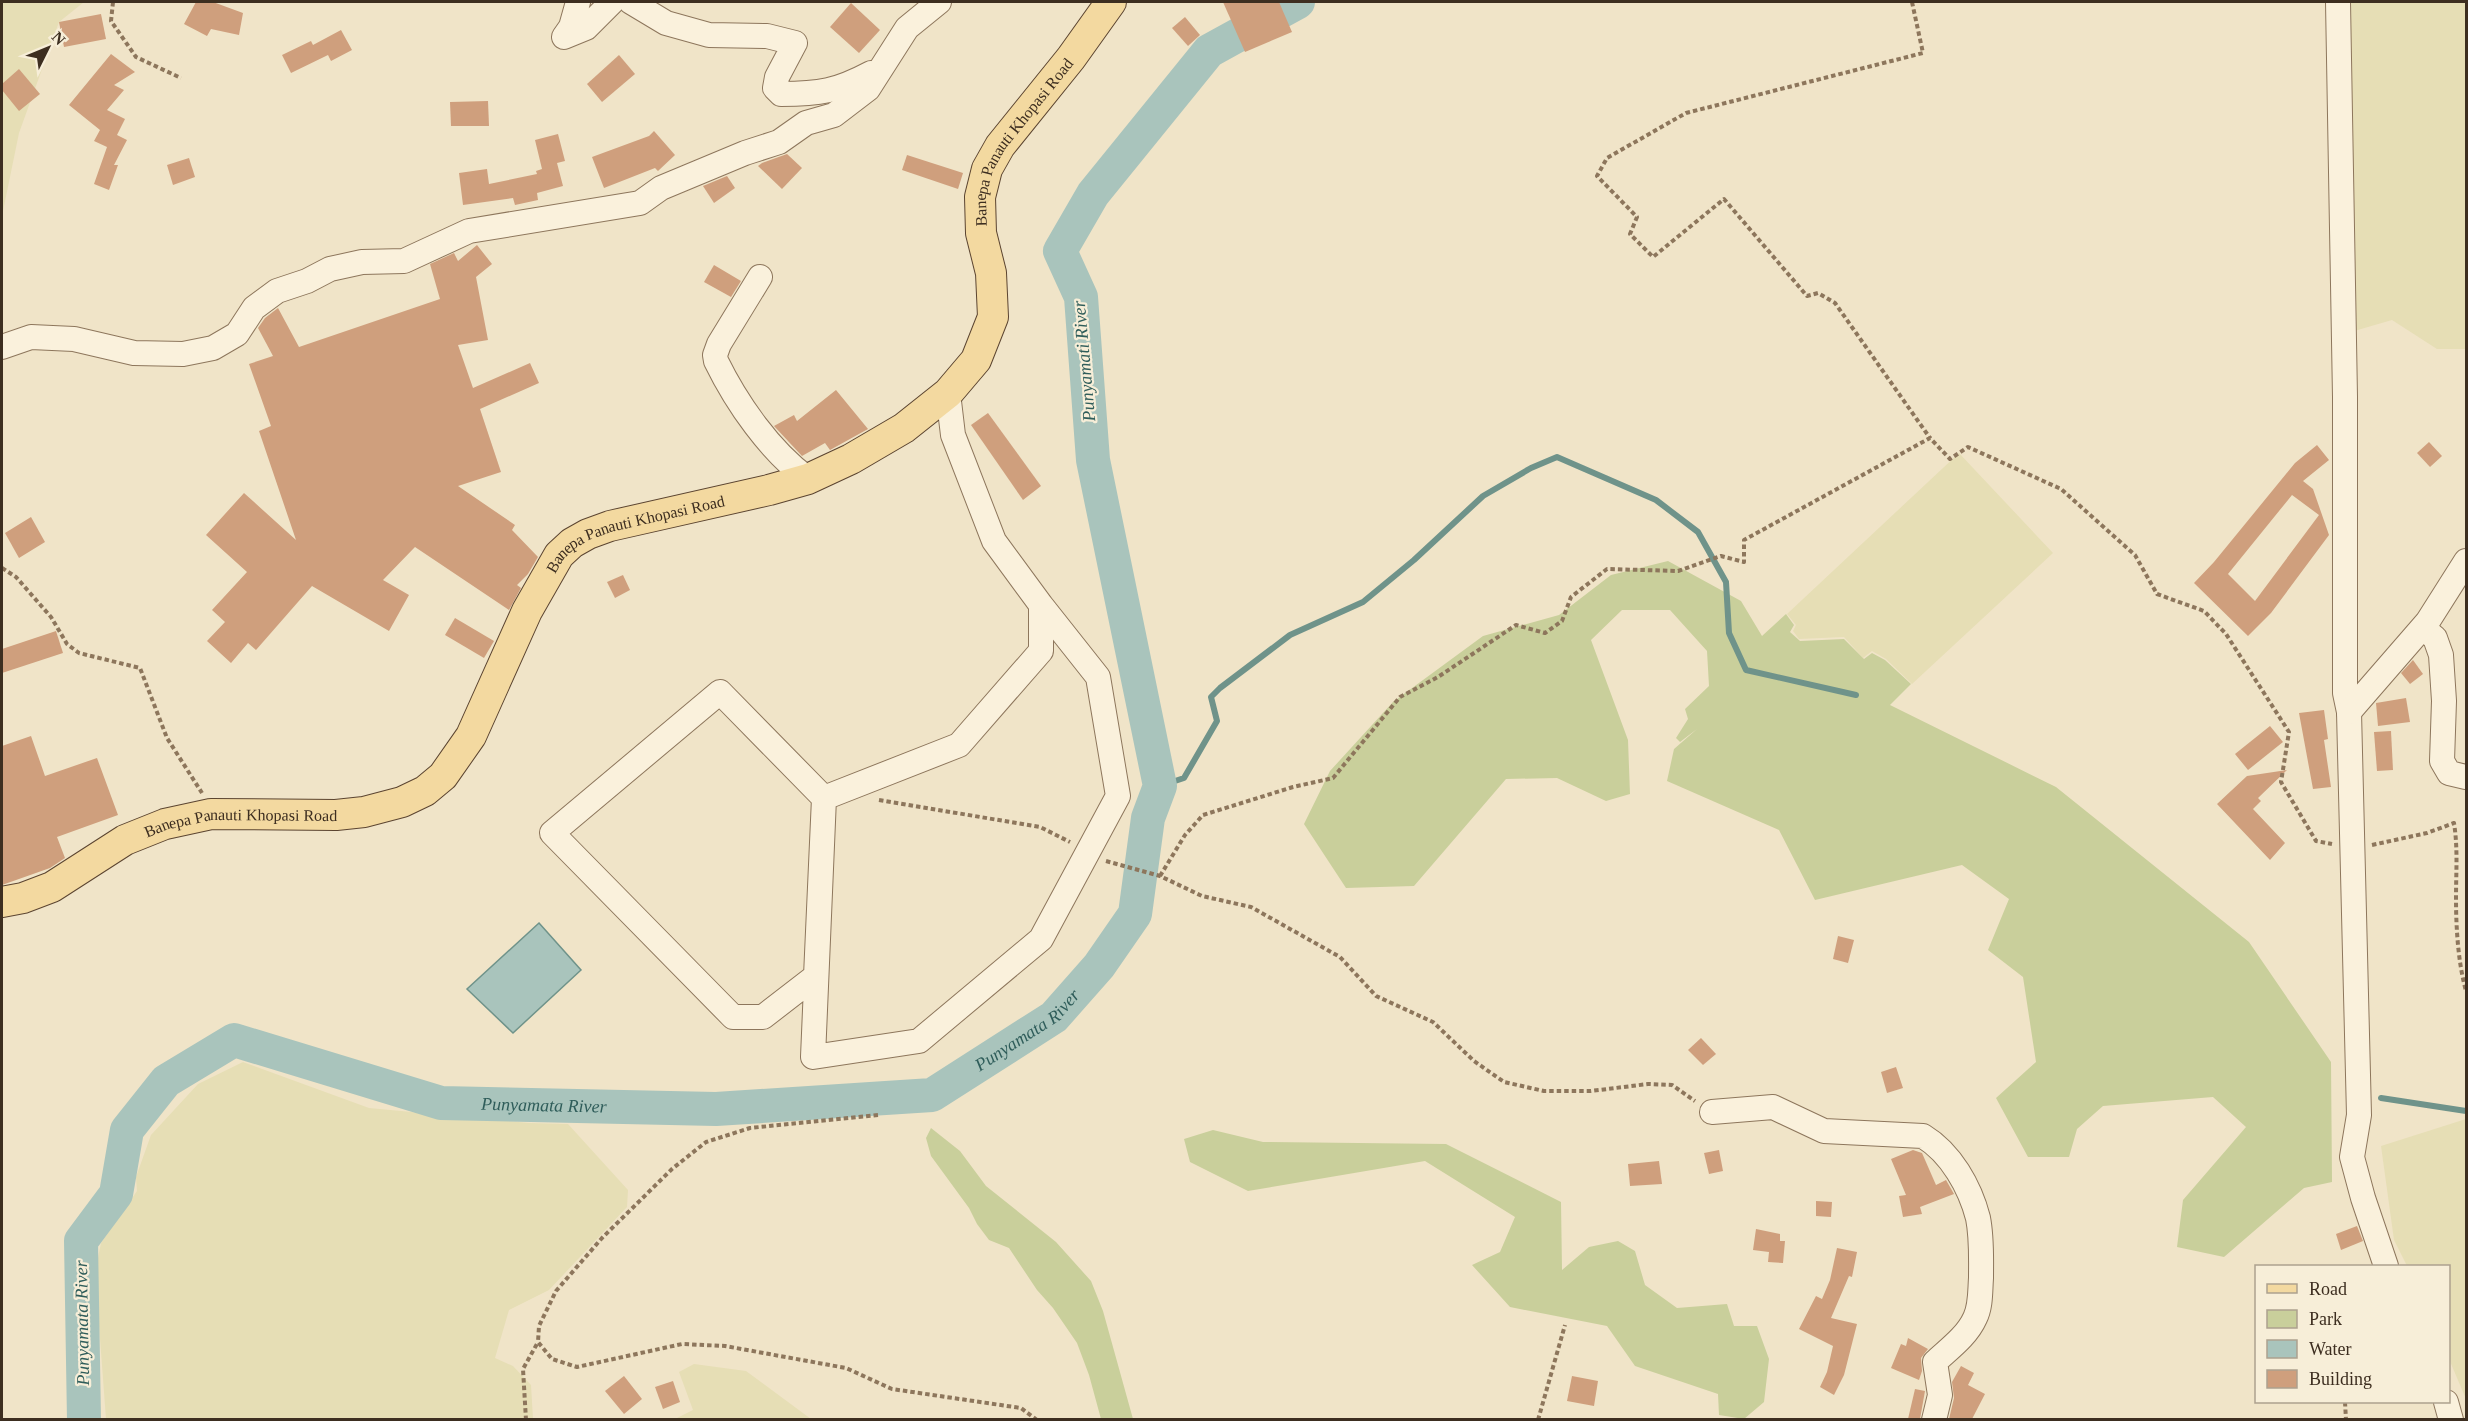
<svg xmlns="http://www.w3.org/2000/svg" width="2468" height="1421" font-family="Georgia,serif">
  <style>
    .farmland { fill: #e6deb5 }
    .green { fill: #c9cf9b }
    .water { fill: #a9c4bc; stroke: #6f938a; stroke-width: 1.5 }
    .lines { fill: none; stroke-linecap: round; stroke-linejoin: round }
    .stream { stroke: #6f938a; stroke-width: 6 }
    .river { stroke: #a9c4bc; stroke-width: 34 }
    .building { fill: #cf9f7d; fill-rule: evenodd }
    .minor-casing { stroke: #8d765c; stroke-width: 26 }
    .major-casing { stroke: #5b4430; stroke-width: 32 }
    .path { stroke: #8d765c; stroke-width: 4; stroke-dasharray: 4.5 3; stroke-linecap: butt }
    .minor { stroke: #faf1dc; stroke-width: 24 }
    .major { stroke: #f3d9a0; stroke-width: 30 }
    .labels { text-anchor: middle; stroke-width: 4.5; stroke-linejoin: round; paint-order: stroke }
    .street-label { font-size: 16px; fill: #3d2e20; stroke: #f7eed8 }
    .water-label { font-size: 18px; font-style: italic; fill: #2f5d5a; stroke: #f7eed8 }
  </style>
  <rect width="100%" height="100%" fill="#f0e4c8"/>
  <g class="farmland">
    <path d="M2 2H84L59 22 19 133 2 216Z"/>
    <path d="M2351 2H2466V349H2437L2392 320 2344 334Z"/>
    <path d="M1959 453 2053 553 1912 684 1886 659 1872 651 1863 658 1844 637 1799 639 1793 631 1796 625 1787 614Z"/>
    <path d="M243 1062 369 1108 529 1123 568 1124 628 1190 627 1207 549 1290 509 1310 495 1358 513 1366 531 1385 533 1419H106L95 1272 101 1243 137 1191 136 1177 151 1135 198 1084Z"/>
    <path d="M2466 1119V1399L2449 1359 2448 1266H2407L2394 1240 2381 1146Z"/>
    <path d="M694 1364 746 1371 811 1419H675L693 1410 679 1372Z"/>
  </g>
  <g class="green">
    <path d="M1668 561 1741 601 1762 636 1786 614 1794 625 1790 632 1800 641 1844 639 1864 659 1872 653 1885 660 1911 684 1890 705 2056 787 2249 942 2331 1062 2332 1182 2304 1188 2224 1257 2177 1247 2183 1200 2246 1127 2213 1097 2103 1106 2077 1129 2069 1157H2028L1996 1098 2036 1062 2023 977 1988 950 2009 899 1962 865 1815 900 1779 830 1667 781 1674 749 1697 729 1680 742 1676 738 1688 719 1685 709 1709 686 1707 651 1670 610H1622L1591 640 1628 740 1630 794 1606 801 1557 778 1506 779 1414 886 1346 888 1304 824 1330 771 1393 702 1483 636 1559 615 1611 575Z"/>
    <path d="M931 1128 960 1151 986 1186 1056 1242 1091 1281 1103 1311 1133 1419H1101L1089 1375 1077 1343 1053 1308 1037 1290 1009 1248 989 1240 977 1224 969 1208 931 1156 926 1138Z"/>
    <path d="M1213 1130 1263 1142 1446 1144 1561 1202 1562 1270 1589 1247 1618 1241 1635 1251 1645 1285 1677 1308 1727 1304 1734 1326H1757L1769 1359 1764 1402 1744 1419 1719 1415 1718 1394 1635 1366 1607 1326 1510 1307 1472 1265 1500 1252 1515 1217 1425 1161 1248 1191 1190 1162 1184 1139Z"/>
  </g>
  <path class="water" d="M539 923 581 970 513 1033 467 989Z"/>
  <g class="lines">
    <g class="stream">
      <path d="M1160 786 1184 778 1217 721 1211 697 1220 688 1290 635 1363 602 1414 560 1483 496 1531 468 1557 457 1656 500 1698 532 1726 582 1729 633 1746 670 1856 695"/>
      <path d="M2381 1098 2466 1111"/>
    </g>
    <path class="river" id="s1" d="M84 1420 81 1241 116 1194 127 1130 166 1081 234 1040 441 1103 716 1109 932 1095 1054 1017 1099 966 1135 914 1148 818 1160 786 1093 460 1081 297 1060 251 1093 194 1209 51 1298 2"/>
  </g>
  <g class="building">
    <path d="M196 2H213L243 13 239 35 211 29 207 36 184 24Z"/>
    <path d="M1223 2H1279L1292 32 1245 52Z"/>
    <path d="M851 3 880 30 859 53 830 27Z"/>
    <path d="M101 14 106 39 64 47 59 22Z"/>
    <path d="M1185 17 1200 35 1188 46 1172 28Z"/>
    <path d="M341 30 352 50 331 61 328 55 291 73 282 55 311 41 313 45Z"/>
    <path d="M111 54 135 72 114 85 124 90 107 110 125 119 117 135 127 140 114 165H118L109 190 94 184 107 147 94 141 100 130 69 105Z"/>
    <path d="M619 55 635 74 602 102 587 84Z"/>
    <path d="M19 69 40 94 19 111 2 90V84Z"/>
    <path d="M488 101 489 126H451L450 102Z"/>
    <path d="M654 131 675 155 658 171 655 168 604 188 592 157 649 136Z"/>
    <path d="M558 134 565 161 557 163 563 186 537 193 538 200 515 205 513 198 463 205 459 173 487 169 489 184 537 174 536 171 542 169 535 140Z"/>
    <path d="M787 154 802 168 782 189 758 166 762 163Z"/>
    <path d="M907 155 963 173 958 189 902 170Z"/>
    <path d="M189 158 195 177 173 185 167 165Z"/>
    <path d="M727 176 735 188 714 203 703 186Z"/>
    <path d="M477 245 492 264 476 277 488 340 458 345 473 388 530 363 539 383 480 409 501 472 458 486 515 525 512 530 538 557 528 574 517 585 521 588 509 610 415 547 383 580 409 595 389 631 312 586 256 650 248 643 231 663 207 641 225 622 212 610 247 572 206 535 244 493 296 540 259 431 271 426 249 364 273 356 258 328 265 318 278 308 299 347 440 299 430 264 454 253 458 261Z"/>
    <path d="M714 265 741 281 731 297 704 282Z"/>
    <path d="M836 390 868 429 830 450 825 443 802 456 774 426 794 415 797 421Z"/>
    <path d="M988 413 1041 486 1023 500 971 425Z"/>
    <path d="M2429 442 2442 456 2430 467 2417 453Z"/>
    <path d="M2317 445 2329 460 2303 481 2313 489 2329 535 2271 613 2248 636 2194 583 2214 562 2295 463ZM2292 495 2319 515 2255 601 2228 574Z"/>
    <path d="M31 517 45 542 19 558 5 533Z"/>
    <path d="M623 575 630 590 615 598 607 582Z"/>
    <path d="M455 618 494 641 484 658 445 635Z"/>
    <path d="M56 631 63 653 2 673V649Z"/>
    <path d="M2413 660 2423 674 2410 684 2401 673Z"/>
    <path d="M2406 698 2410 722 2378 726 2376 703Z"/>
    <path d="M2324 710 2328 739 2324 740 2331 787 2313 789 2299 713Z"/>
    <path d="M2270 726 2283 742 2248 770 2235 754Z"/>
    <path d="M2391 731 2393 770 2377 771 2374 732Z"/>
    <path d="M31 736 45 776 97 758 118 815 57 837 65 858 50 868 2 885V746Z"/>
    <path d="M2287 770 2258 798 2261 801 2253 809 2285 843 2270 860 2217 804 2247 776Z"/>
    <path d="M1838 936 1854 940 1848 963 1833 959Z"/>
    <path d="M1701 1038 1716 1054 1703 1065 1688 1050Z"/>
    <path d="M1896 1067 1903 1088 1887 1093 1881 1072Z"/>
    <path d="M1719 1150 1723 1171 1709 1174 1704 1153Z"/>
    <path d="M1913 1150 1922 1153 1936 1185 1946 1180 1954 1194 1920 1207 1922 1214 1903 1217 1899 1196 1906 1195 1891 1159Z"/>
    <path d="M1659 1161 1662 1184 1630 1186 1628 1164Z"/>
    <path d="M1816 1201 1832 1202 1831 1217 1816 1216Z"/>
    <path d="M2357 1226 2363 1241 2341 1250 2336 1234Z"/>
    <path d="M1756 1229 1780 1234V1241H1785L1783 1263 1768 1262 1769 1252 1753 1250Z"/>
    <path d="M1837 1248 1857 1252 1852 1277 1849 1276 1831 1318 1857 1324 1844 1375 1834 1395 1820 1387 1827 1372 1833 1346 1799 1329 1816 1296 1822 1299 1830 1280Z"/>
    <path d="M1908 1338 1928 1349 1921 1358 1922 1371 1919 1380 1891 1368 1901 1344 1906 1346Z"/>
    <path d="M1961 1366 1974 1373 1968 1385 1985 1394 1972 1419H1949L1954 1398 1952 1382Z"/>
    <path d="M624 1376 642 1399 624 1414 605 1391Z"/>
    <path d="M1572 1376 1598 1381 1594 1406 1567 1401Z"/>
    <path d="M673 1381 680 1402 663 1409 655 1387Z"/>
    <path d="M1915 1389 1925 1391 1920 1419H1908Z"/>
  </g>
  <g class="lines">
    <g class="minor-casing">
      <g id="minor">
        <path d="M578 2 571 27 564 37 586 28 612 2"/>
        <path d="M631 2 666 23 709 35 767 36 795 43 777 77 775 88 781 94C820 94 837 91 871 73"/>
        <path d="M2338 2 2345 397V693L2349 712 2359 1115 2352 1157 2363 1198 2386 1266"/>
        <path d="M760 277 719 344 715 355 716 361C737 404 770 451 808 479"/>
        <path d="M2 347 31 337 74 339 134 353 183 354 213 348 237 334 254 308 277 291 307 281 330 269 362 262 404 261 469 231 640 203 661 188 745 153 779 142 806 123 834 115 868 89 907 28 939 2"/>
        <path d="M948 393 953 435 994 541 1041 605V651L959 745 824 798 720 692 552 833 733 1017H763L816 976 824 798 813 1057 919 1041 1041 939 1118 796 1098 677 1041 605"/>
        <path d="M2423 628 2435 638 2441 655 2444 701 2442 761 2449 773 2466 777"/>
        <path d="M2349 712 2428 621 2466 561"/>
        <path d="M1712 1112 1773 1107 1824 1131 1923 1136C1951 1153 1970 1187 1978 1218 1982 1238 1981 1258 1981 1278 1980 1291 1981 1306 1975 1318 1967 1336 1949 1349 1935 1362L1940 1395 1934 1420"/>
        <path d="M2446 1402 2451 1420"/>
      </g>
    </g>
    <g class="major-casing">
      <g id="major">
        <path id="s2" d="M2 902 23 898 52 887 125 840 165 824 211 814 336 815 364 812 402 802 425 791 443 776 471 736 527 611 559 555 572 543 588 534 610 526 769 490 808 479 851 459 904 428 948 393 976 360 993 317 991 273 981 233 980 197 987 169 1000 146 1071 58 1111 2"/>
      </g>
    </g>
    <g class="path">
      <path d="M113 2 111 21 136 57 181 78"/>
      <path d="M1912 2 1923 53 1686 113 1607 158 1597 176 1637 217 1630 234 1653 257 1724 199 1807 296 1818 293 1835 303 1930 438"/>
      <path d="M2 568 16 577 51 617 67 644 79 653 140 668 167 738 202 793"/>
      <path d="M879 800 1040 827 1070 842"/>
      <path d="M2372 845 2427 833 2454 823C2458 848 2456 873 2456 898 2456 928 2458 962 2466 991"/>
      <path d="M1106 861 1160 876 1202 896 1251 907 1340 957 1376 996 1433 1022 1474 1061 1504 1082 1544 1091H1591L1648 1084 1672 1085 1695 1101"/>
      <path d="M1160 876 1185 835 1203 815 1293 787 1333 778 1400 697 1438 677 1516 625 1545 633 1562 621 1571 597 1607 569 1678 571 1721 556 1744 562V540L1930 438 1950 459 1968 447 2061 489 2135 555 2157 594 2204 611 2226 634 2289 732 2281 782 2316 841 2332 844"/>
      <path d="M878 1115 750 1128 706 1142 672 1169 602 1238 556 1291 539 1326 538 1342 552 1359 577 1367 682 1344 725 1346 846 1368 892 1389 1021 1408 1037 1420"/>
      <path d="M2345 1402 2346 1420"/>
      <path d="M526 1420 523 1369 538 1342"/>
      <path d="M1538 1420 1565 1325"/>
    </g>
    <use href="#minor" class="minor"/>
    <use href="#major" class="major"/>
  </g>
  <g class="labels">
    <g class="street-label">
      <text dy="6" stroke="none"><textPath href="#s2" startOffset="1428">Banepa Panauti Khopasi Road</textPath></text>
      <text dy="6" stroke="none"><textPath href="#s2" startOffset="800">Banepa Panauti Khopasi Road</textPath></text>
      <text dy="6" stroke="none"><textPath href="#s2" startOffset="258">Banepa Panauti Khopasi Road</textPath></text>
    </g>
    <g class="water-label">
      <text transform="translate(1084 361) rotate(-95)" y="6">Punyamati River</text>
      <text dy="6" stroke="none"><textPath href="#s1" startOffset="1268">Punyamata River</textPath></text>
      <text dy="6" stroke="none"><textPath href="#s1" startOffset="764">Punyamata River</textPath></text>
      <text transform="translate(82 1323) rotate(-91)" y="6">Punyamata River</text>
    </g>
  </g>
  <rect width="2468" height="1421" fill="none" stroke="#3d2e20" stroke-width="6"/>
  <rect x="2255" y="1265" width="195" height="138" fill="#f7eed8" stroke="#ada18e" stroke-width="1.5"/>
  <rect x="2267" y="1284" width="30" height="9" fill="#f3d9a0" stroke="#ada18e" stroke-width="1.5"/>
  <text x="2309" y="1295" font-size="18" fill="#3d2e20">Road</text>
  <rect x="2267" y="1310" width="30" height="18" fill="#c9cf9b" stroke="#ada18e" stroke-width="1.5"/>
  <text x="2309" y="1325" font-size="18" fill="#3d2e20">Park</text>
  <rect x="2267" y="1340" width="30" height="18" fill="#a9c4bc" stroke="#ada18e" stroke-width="1.5"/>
  <text x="2309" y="1355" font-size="18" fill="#3d2e20">Water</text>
  <rect x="2267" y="1370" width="30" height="18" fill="#cf9f7d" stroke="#ada18e" stroke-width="1.5"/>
  <text x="2309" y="1385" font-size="18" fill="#3d2e20">Building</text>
  <g transform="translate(48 48) rotate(47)" stroke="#f7eed8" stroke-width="4.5" paint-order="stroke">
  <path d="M0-4.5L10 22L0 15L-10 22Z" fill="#3d2e20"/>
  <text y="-9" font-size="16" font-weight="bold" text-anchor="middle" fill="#3d2e20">N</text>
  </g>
</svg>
